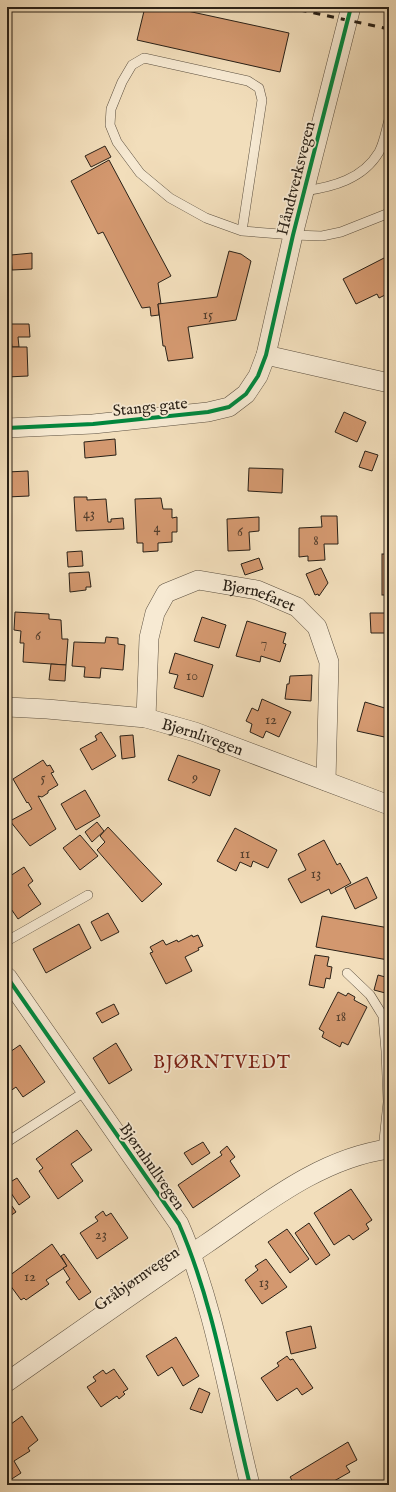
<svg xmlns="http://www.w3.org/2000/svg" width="396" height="1492" font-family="'IM FELL English',serif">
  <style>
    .building { fill: #d3986f; stroke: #2a2117 }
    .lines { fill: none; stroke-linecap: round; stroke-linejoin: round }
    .service-casing { stroke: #5c5040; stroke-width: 10 }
    .minor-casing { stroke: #5c5040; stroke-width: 20 }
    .service { stroke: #f7ead3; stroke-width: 9 }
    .minor { stroke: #f7ead3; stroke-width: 19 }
    .rail { stroke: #2a2117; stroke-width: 3; stroke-dasharray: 7 7; stroke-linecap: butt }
    .cycleway-casing { stroke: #f7ead3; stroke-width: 6 }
    .cycleway { stroke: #00873e; stroke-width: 4 }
    .labels { text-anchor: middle; stroke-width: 3.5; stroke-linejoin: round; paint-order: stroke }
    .number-label { font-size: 14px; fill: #543f2d }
    .street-label { font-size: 16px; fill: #2a2117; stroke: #f7ead3 }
    .quarter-label { font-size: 18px; letter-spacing: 1px; fill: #7a1f14; stroke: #f7ead3 }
  </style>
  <rect width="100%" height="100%" fill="#f2debb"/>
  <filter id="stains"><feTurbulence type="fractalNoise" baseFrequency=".005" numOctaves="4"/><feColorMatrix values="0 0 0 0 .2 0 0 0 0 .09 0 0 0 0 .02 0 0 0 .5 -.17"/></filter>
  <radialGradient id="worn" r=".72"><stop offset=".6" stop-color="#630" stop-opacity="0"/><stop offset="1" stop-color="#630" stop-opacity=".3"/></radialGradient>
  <g class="building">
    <path d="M145 7H169L289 33 280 72 137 40Z"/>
    <path d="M105 146 111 157 91 167 85 156Z"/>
    <path d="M109 160 171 276 158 283 161 304H158L159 315 151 316 150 307 142 308 103 232 98 234 71 181Z"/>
    <path d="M229 251 241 254 251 261 236 320 188 327 193 358 168 361 165 346H163L158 304 217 297Z"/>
    <path d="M32 253V269L12 270 11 255Z"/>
    <path d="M386 257 389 263V287L386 289 389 293 379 298 377 294 356 304 343 279Z"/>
    <path d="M9 324H29L30 337H18L19 347H12Z"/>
    <path d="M7 347H27L28 376 7 377Z"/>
    <path d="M344 412 366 422 357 442 335 432Z"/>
    <path d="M115 439 116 455 85 458 84 442Z"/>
    <path d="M365 451 378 455 372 471 359 467Z"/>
    <path d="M249 468 283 469 282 493 248 491Z"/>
    <path d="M28 471 29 496 7 497V472Z"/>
    <path d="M74 497H87V500L106 499 108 522H111V519L123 518 124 529 76 531Z"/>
    <path d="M161 498 163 509H172V518L177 517V532H172V542L158 543V551L143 552V543H137L135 499Z"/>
    <path d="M321 516H337L338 544H324L325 560 308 561V556L299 557V528L322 527Z"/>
    <path d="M259 517V531L249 532 250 550 228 551 227 519Z"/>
    <path d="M82 551 83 566 68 567 67 552Z"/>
    <rect x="382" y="554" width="7" height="41"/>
    <path d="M259 558 263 569 245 575 241 564Z"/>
    <path d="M321 568 328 583 319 596 318 594 315 595 306 574Z"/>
    <path d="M89 572 91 587H86V590L70 592 69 573Z"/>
    <path d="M15 612 49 614V619L61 620 62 639H68L66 665 23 662 24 643H20L21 631 14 630Z"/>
    <path d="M370 613H389V625H386V633H371Z"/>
    <path d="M202 617 226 625 219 648 194 641Z"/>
    <path d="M247 621 286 633 283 643 286 644 280 662 261 656 260 662 236 656Z"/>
    <path d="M386 625H389V667H387Z"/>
    <path d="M106 637 118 638V644L125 645 123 670 101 668 100 678 84 677 85 667 72 666 74 642 105 643Z"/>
    <path d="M175 653 213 665 203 697 174 688 178 675 169 673Z"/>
    <path d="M51 664 66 665 65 681 49 680Z"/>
    <path d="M312 675 311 701 285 699 287 684H289L290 676Z"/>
    <path d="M262 699 291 712 279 737 266 731 263 738 250 732 252 724 246 721 252 708 258 711Z"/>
    <path d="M365 702 388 709 389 704V738L357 731Z"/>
    <path d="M101 732 116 756 92 770 80 749 97 740 95 736Z"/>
    <path d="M133 735 135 757 122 759 120 736Z"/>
    <path d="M178 755 220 770 210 796 168 780Z"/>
    <path d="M43 760 47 766 50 765 54 772 51 773 58 785 48 791V793L42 797 38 796 56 829 30 846 10 821 32 809 28 802 27 803 13 779Z"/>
    <path d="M85 790 100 816 76 830 61 804Z"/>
    <path d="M97 822 104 831 92 842 85 832Z"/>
    <path d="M108 827 162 884 142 902 97 850 105 842 100 836Z"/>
    <path d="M235 828 277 850 268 868 253 861 251 867 240 862 236 871 217 861Z"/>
    <path d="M80 835 98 856 80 870 63 848Z"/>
    <path d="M324 840 337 865 340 863 351 883 331 894 329 889 301 903 288 879 306 870 298 854Z"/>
    <path d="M24 867 33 881 28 885 41 904 18 919 7 903V878Z"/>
    <path d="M367 877 377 898 355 909 345 888Z"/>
    <path d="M108 913 119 932 101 941 91 922Z"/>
    <path d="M322 916 389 928 388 960 316 947Z"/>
    <path d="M79 924 91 948 46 973 33 949Z"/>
    <path d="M192 935 193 937 198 935 203 946 198 948 199 950 185 957 192 971 166 984 150 953 153 952 150 947 163 940 166 945 177 940 178 942Z"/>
    <path d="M315 955 329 957 327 966 332 967 330 979 326 978 324 988 309 985Z"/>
    <path d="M378 975 389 978V994L374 990Z"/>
    <path d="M338 992 346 996 348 993 355 997 354 1000 367 1007 348 1045 342 1042 340 1047 322 1037 324 1032 319 1029Z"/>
    <path d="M114 1004 119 1014 102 1023 96 1013Z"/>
    <path d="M116 1043 132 1070 109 1084 93 1058Z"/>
    <path d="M20 1045 45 1082 23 1097 16 1087 9 1092 7 1088V1054Z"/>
    <path d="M77 1130 92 1150 71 1164 83 1181 58 1199 39 1171 43 1168 36 1159Z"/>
    <path d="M203 1142 210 1153 192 1165 184 1153Z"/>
    <path d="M227 1146 235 1157 230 1161 240 1176 193 1208 178 1185 222 1155 220 1152Z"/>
    <path d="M17 1178 30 1197 19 1205 7 1187V1184Z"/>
    <path d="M351 1189 372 1220 366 1224 369 1229 353 1240 349 1235 334 1245 314 1213Z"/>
    <path d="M389 1189V1209L388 1210 385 1190Z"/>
    <path d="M7 1199 16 1212 7 1218Z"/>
    <path d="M103 1211 106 1216 111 1213 128 1238 97 1259 80 1233 98 1221 95 1217Z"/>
    <path d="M309 1223 330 1255 316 1265 295 1233Z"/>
    <path d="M287 1229 309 1259 290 1273 268 1242Z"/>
    <path d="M52 1244 67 1266 46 1280 49 1284 26 1300 24 1298 21 1300 7 1281 11 1278 9 1276Z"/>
    <path d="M64 1254 91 1292 79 1300 66 1282 70 1279 63 1268 67 1266 61 1256Z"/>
    <path d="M266 1259 287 1287 262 1304 245 1280 258 1270 255 1266Z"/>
    <path d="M311 1326 316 1348 291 1354 286 1332Z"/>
    <path d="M176 1337 199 1376 183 1386 172 1367 158 1376 146 1356Z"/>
    <path d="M287 1356 290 1360 293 1359 313 1388 302 1395 297 1388 277 1401 261 1378 279 1366 277 1363Z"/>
    <path d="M114 1369 128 1389 123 1392 125 1394 119 1399 117 1396 101 1407 87 1387 96 1381 93 1377 103 1370 106 1374Z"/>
    <path d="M199 1388 210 1393 202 1413 190 1409Z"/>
    <path d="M22 1416 38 1440 28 1448 30 1451 14 1461 21 1473 7 1482V1427Z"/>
    <path d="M348 1442 357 1460 346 1466 350 1472 327 1485H295L290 1477Z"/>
  </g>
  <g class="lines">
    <g class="service-casing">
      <g id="service">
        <path d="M304 191C333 187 363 179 379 152 384 143 386 130 389 120"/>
        <path d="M242 231 262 100 259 88 248 81 144 58 132 65 122 82 111 109 110 125 117 142 140 173 170 198 206 218 242 231 293 235 322 236 341 232 389 213"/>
        <path d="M7 941 88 895"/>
        <path d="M347 973 370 995 383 1016 386 1051 388 1102 383 1150"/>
        <path d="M7 1142 86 1091"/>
      </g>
    </g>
    <g class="minor-casing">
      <g id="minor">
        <path d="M266 355 389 383"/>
        <path d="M7 428 93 424 208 412 229 407 246 394 258 376 266 355 293 235 351 7"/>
        <path id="s1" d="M7 707 47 709 146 718 195 732 389 805"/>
        <path id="s2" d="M146 718 149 638 155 613 166 593 198 580 257 590 297 607 317 627 329 662 326 781"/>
        <path d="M7 977 179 1224C215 1307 228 1397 250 1485"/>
        <path d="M7 1382C73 1336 139 1289 206 1244 262 1206 320 1158 389 1149"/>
      </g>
    </g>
    <use href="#service" class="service"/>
    <use href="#minor" class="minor"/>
    <path class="rail" d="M286 7 389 29"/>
    <g class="cycleway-casing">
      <g id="cycleway">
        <path d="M7 428 93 424 208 412 229 407 246 394 258 376 266 355 293 235 351 7"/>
        <path d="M7 977 179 1224C215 1307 228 1397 250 1485"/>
      </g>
    </g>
    <use href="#cycleway" class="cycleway"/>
  </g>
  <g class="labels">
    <g class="number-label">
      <text x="208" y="319">15</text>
      <text x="89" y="518">43</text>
      <text x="157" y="532">4</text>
      <text x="240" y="536">6</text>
      <text x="316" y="545">8</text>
      <text x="38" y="640">6</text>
      <text x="264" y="647">7</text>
      <text x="192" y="680">10</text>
      <text x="271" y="724">12</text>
      <text x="43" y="782">5</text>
      <text x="195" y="782">9</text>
      <text x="245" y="858">11</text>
      <text x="316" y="878">13</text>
      <text x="341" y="1021">18</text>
      <text x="101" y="1239">23</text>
      <text x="30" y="1281">12</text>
      <text x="264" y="1287">13</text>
    </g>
    <g class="street-label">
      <text transform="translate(295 178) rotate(-76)" y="6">Håndtverksvegen</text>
      <text transform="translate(150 406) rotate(-6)" y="6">Stangs gate</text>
      <text dy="6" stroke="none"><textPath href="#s2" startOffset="226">Bjørnefaret</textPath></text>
      <text dy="6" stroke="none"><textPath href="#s1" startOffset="199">Bjørnlivegen</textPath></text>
      <text transform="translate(153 1166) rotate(55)" y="6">Bjørnhullvegen</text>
      <text transform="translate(136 1278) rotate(-35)" y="6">Gråbjørnvegen</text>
    </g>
    <g class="quarter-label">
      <text x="222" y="1068">BJØRNTVEDT</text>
    </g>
  </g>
  <rect width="396" height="1492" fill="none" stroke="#f2debb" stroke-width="24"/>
  <rect x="8" y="8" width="380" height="1476" fill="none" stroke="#2a2117" stroke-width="2"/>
  <rect x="12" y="12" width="372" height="1468" fill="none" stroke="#2a2117"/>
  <rect width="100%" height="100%" filter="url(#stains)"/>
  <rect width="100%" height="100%" fill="url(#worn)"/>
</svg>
